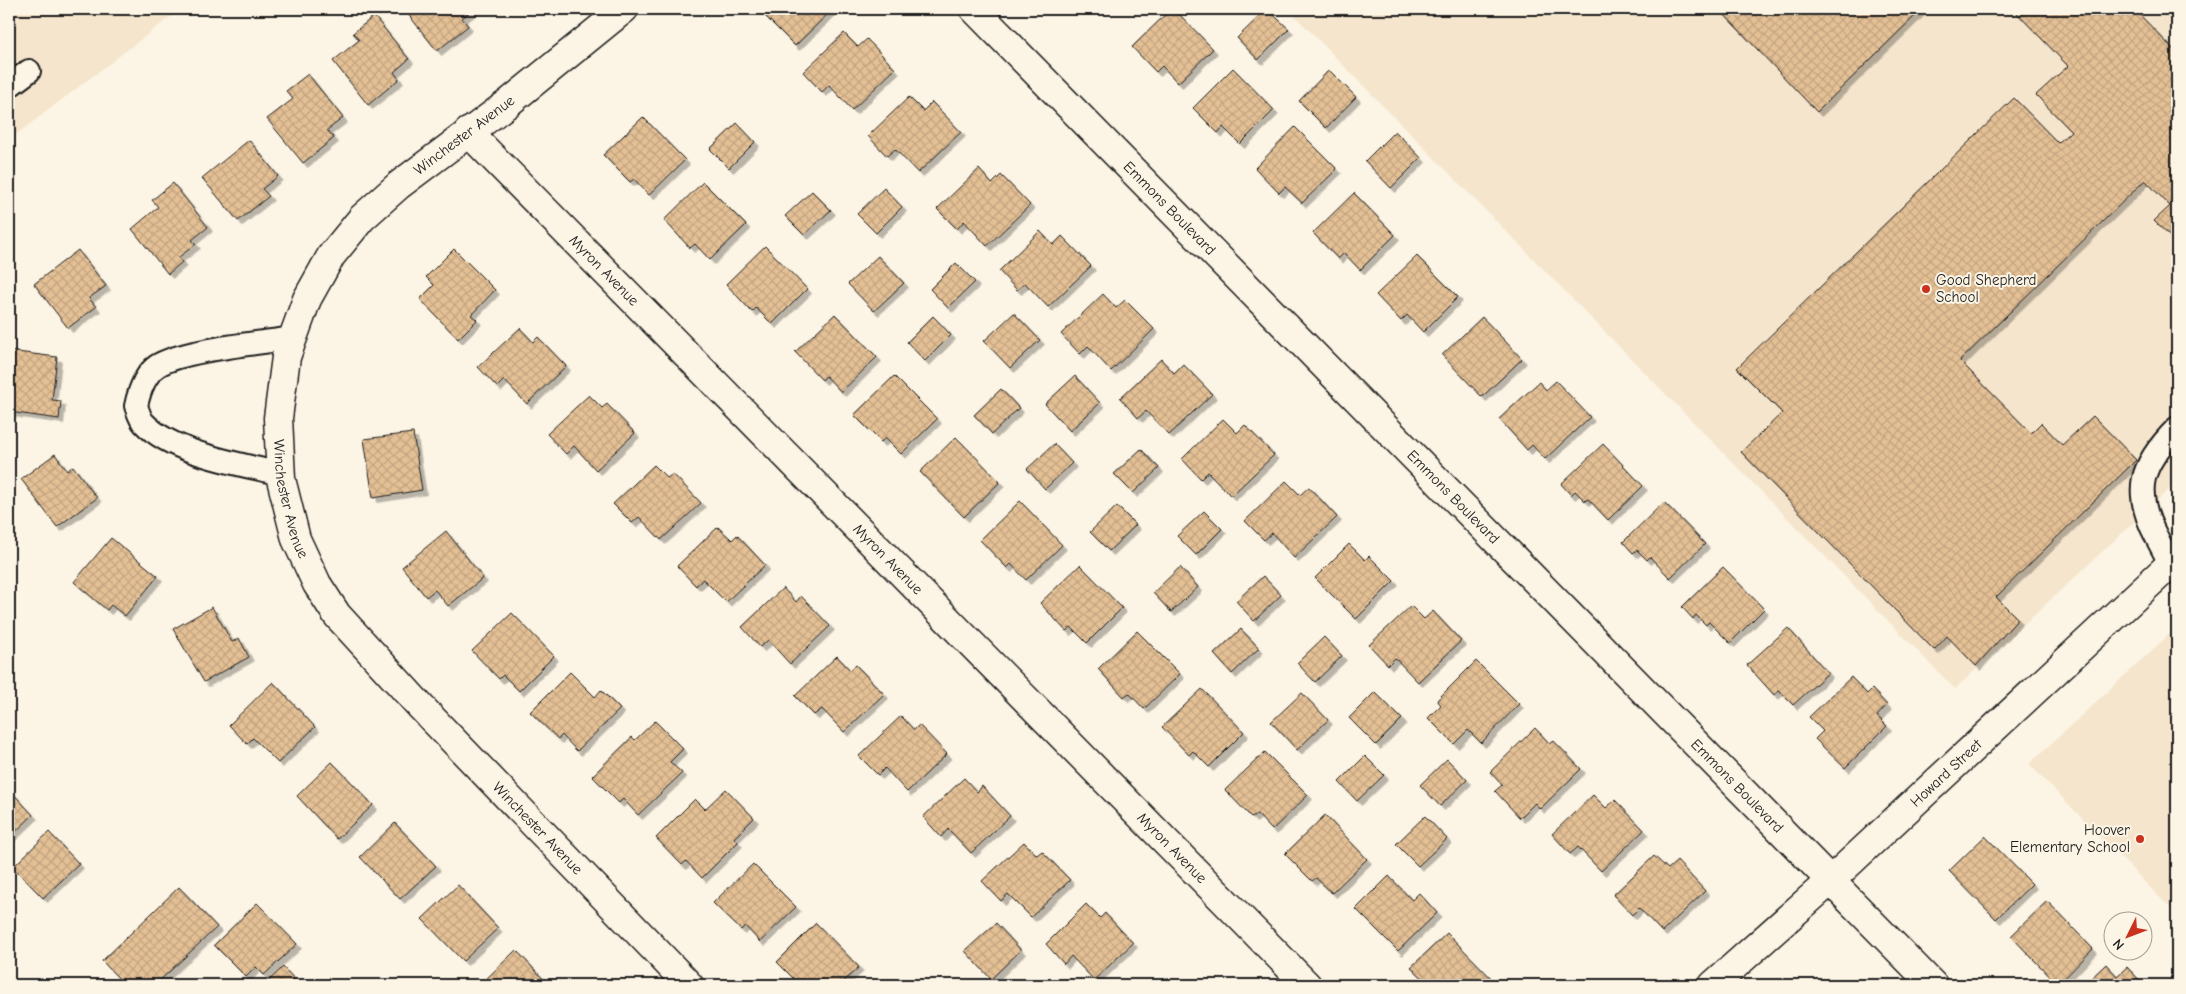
<svg xmlns="http://www.w3.org/2000/svg" width="2186" height="994" font-family="'Comic Neue',sans-serif">
  <style>
    .built { fill: #f5e5cd }
    .building { fill: url(#building-cross-hatch); stroke: #1c1c1c; filter: url(#shadow) }
    .lines { fill: none; stroke-linecap: round; stroke-linejoin: round }
    .lane-casing { stroke: #1c1c1c; stroke-width: 26 }
    .street-casing { stroke: #1c1c1c; stroke-width: 31 }
    .secondary-casing { stroke: #1c1c1c; stroke-width: 31 }
    .lane { stroke: #fcf5e5; stroke-width: 22 }
    .street { stroke: #fcf5e5; stroke-width: 28 }
    .secondary { stroke: #fcf5e5; stroke-width: 28 }
    .poi-dot { fill: #c8321e; stroke: #fcf5e5; stroke-width: 2 }
    .labels { text-anchor: middle; stroke-width: 4; stroke-linejoin: round; paint-order: stroke }
    .street-label { font-size: 15px; fill: #1c1c1c; stroke: #fcf5e5 }
    .poi-label { font-size: 15px; fill: #1c1c1c; stroke: #fcf5e5; text-anchor: start }
  </style>
  <defs>
    <pattern id="building-cross-hatch" width="8" height="8" patternUnits="userSpaceOnUse" patternTransform="scale(1.25)"><rect width="8" height="8" fill="#e4c095"/><path d="M0 0l8 8M0 8l8-8" fill="none" stroke="#c3a480"/></pattern>
    <filter id="shadow"><feDropShadow dx="4.5" dy="4.5" stdDeviation="0" flood-color="#0004"/></filter>
  </defs>
  <rect width="100%" height="100%" fill="#fcf5e5"/>
  <filter id="ink" filterUnits="userSpaceOnUse"><feTurbulence type="fractalNoise" baseFrequency=".02" numOctaves="2"/><feDisplacementMap in="SourceGraphic" scale="10" xChannelSelector="R" yChannelSelector="G"/><feConvolveMatrix kernelMatrix="1 2 1 2 8 2 1 2 1" color-interpolation-filters="sRGB"/></filter>
  <g filter="url(#ink)">
    <g class="built">
      <path d="M9 9H181L9 140Z"/>
      <path d="M1288 9H2177V482L1955 689Z"/>
      <path d="M2177 627V915L2029 764Z"/>
    </g>
    <g class="building">
      <path d="M404 9H474L462 18 468 26 437 51Z"/>
      <path d="M758 9H833L795 46Z"/>
      <path d="M1171 9H1174L1213 49 1178 83 1162 66 1156 72 1132 47Z"/>
      <path d="M1267 9 1289 29 1258 60 1237 38Z"/>
      <path d="M1719 9H1922L1817 112Z"/>
      <path d="M2013 9H2134L2177 53V243L2154 221 2170 206 2145 180 1960 361 2031 433 2041 423 2062 445 2093 416 2136 460 1996 597 2018 619 1976 666 1947 636 1934 650 1741 452 1782 413 1737 368 2014 98 2058 143 2071 131 2036 95 2068 66Z"/>
      <path d="M374 16 409 59 394 72 399 79 368 105 333 61 359 40 353 33Z"/>
      <path d="M844 33 858 47 867 39 895 69 852 110 829 85 822 92 803 72Z"/>
      <path d="M1233 68 1274 110 1240 144 1223 127 1218 133 1193 108Z"/>
      <path d="M1329 70 1356 97 1326 128 1299 101Z"/>
      <path d="M308 74 343 118 327 130 334 138 303 163 267 119 293 99 286 91Z"/>
      <path d="M909 97 923 111 932 102 961 132 918 173 895 149 887 156 868 136Z"/>
      <path d="M643 117 685 160 649 195 634 179 630 182 603 155Z"/>
      <path d="M737 123 755 142 729 168 710 149Z"/>
      <path d="M1295 127 1337 169 1302 203 1285 187 1279 193 1255 168Z"/>
      <path d="M1395 131 1421 158 1391 188 1365 161Z"/>
      <path d="M249 140 278 176 262 189 269 196 238 221 202 178Z"/>
      <path d="M979 169 992 184 1001 175 1030 205 987 246 964 221 957 229 937 209Z"/>
      <path d="M703 182 746 225 710 260 695 244 690 248 664 220Z"/>
      <path d="M173 183 208 227 192 240 196 244 179 257 182 262 168 274 132 229 158 207 152 200Z"/>
      <path d="M884 188 902 207 876 233 857 214Z"/>
      <path d="M812 191 831 210 804 235 785 216Z"/>
      <path d="M1354 193 1395 235 1360 270 1344 253 1338 259 1313 233Z"/>
      <path d="M1040 231 1053 245 1062 236 1091 266 1048 307 1025 283 1017 290 999 271Z"/>
      <path d="M765 246 807 289 772 324 756 308 752 312 726 284Z"/>
      <path d="M454 249 495 290 471 315 477 320 458 339 420 299 434 285 426 277Z"/>
      <path d="M78 250 106 286 89 298 96 307 68 328 34 284Z"/>
      <path d="M878 256 904 283 874 311 848 284Z"/>
      <path d="M1417 256 1458 297 1423 332 1407 315 1401 321 1376 295Z"/>
      <path d="M956 263 975 282 948 308 930 289Z"/>
      <path d="M1103 294 1116 308 1125 300 1154 329 1111 371 1088 346 1080 354 1061 334Z"/>
      <path d="M1014 313 1040 340 1010 368 984 341Z"/>
      <path d="M835 314 877 357 841 392 826 376 822 380 795 352Z"/>
      <path d="M933 316 951 335 925 361 907 342Z"/>
      <path d="M1482 317 1522 359 1482 397 1442 355Z"/>
      <path d="M520 328 533 342 538 337 566 366 527 404 504 380 497 387 478 367Z"/>
      <path d="M9 351 57 357 52 400 61 401 59 419 9 412Z"/>
      <path d="M1161 359 1174 373 1183 364 1212 394 1169 435 1146 411 1138 418 1120 398Z"/>
      <path d="M894 376 937 419 901 454 885 438 881 442 854 415Z"/>
      <path d="M1075 376 1100 403 1070 431 1045 404Z"/>
      <path d="M1556 381 1590 417 1545 459 1532 445 1527 450 1499 419 1539 382 1546 390Z"/>
      <path d="M1001 389 1019 408 992 434 974 415Z"/>
      <path d="M589 395 602 408 607 404 635 433 596 470 574 446 566 454 547 434Z"/>
      <path d="M1223 419 1237 433 1245 425 1274 455 1231 496 1208 472 1201 479 1182 459Z"/>
      <path d="M413 433 422 490 373 498 364 439Z"/>
      <path d="M956 437 1000 482 964 517 920 472Z"/>
      <path d="M1054 444 1072 463 1045 489 1027 469Z"/>
      <path d="M1603 444 1643 486 1608 520 1588 499 1585 501 1575 491 1571 495 1561 484Z"/>
      <path d="M1141 449 1159 468 1133 493 1114 474Z"/>
      <path d="M55 454 67 471 73 466 97 498 57 527 21 479Z"/>
      <path d="M654 465 667 478 673 474 701 503 661 540 639 517 632 523 613 504Z"/>
      <path d="M1286 481 1300 495 1309 487 1337 517 1294 558 1272 533 1264 540 1245 521Z"/>
      <path d="M1020 501 1062 545 1026 580 1011 564 1007 568 980 540Z"/>
      <path d="M1664 502 1705 544 1670 578 1650 557 1647 560 1637 550 1633 553 1623 542Z"/>
      <path d="M1117 506 1136 525 1109 551 1090 532Z"/>
      <path d="M1204 511 1222 529 1196 555 1177 536Z"/>
      <path d="M718 527 732 540 737 535 765 565 726 602 703 579 696 586 677 566Z"/>
      <path d="M446 531 483 578 448 606 435 590 426 597 402 567Z"/>
      <path d="M111 538 158 576 125 616 111 605 107 610 74 582Z"/>
      <path d="M1349 544 1365 560 1369 556 1394 581 1356 619 1315 578Z"/>
      <path d="M1080 565 1122 608 1087 643 1071 627 1066 631 1040 603Z"/>
      <path d="M1180 567 1198 587 1171 612 1153 593Z"/>
      <path d="M1723 567 1764 609 1730 643 1709 622 1706 625 1696 615 1693 619 1682 607Z"/>
      <path d="M1263 576 1281 595 1254 621 1236 601Z"/>
      <path d="M783 588 796 602 801 596 830 626 790 664 768 640 760 647 742 627Z"/>
      <path d="M1411 606 1424 619 1433 611 1461 641 1418 682 1395 658 1388 665 1369 645Z"/>
      <path d="M212 607 232 642 239 638 249 657 204 682 173 629Z"/>
      <path d="M512 613 554 656 519 691 503 675 499 679 472 651Z"/>
      <path d="M1788 628 1828 673 1793 705 1779 691 1774 695 1747 665Z"/>
      <path d="M1241 629 1259 648 1232 674 1214 654Z"/>
      <path d="M1137 631 1180 674 1144 709 1129 693 1124 697 1098 669Z"/>
      <path d="M1324 637 1342 656 1315 682 1297 663Z"/>
      <path d="M837 656 850 670 856 665 884 694 844 732 822 709 814 715 795 696Z"/>
      <path d="M1476 661 1519 704 1481 743 1468 730 1454 744 1428 718 1441 705 1437 700Z"/>
      <path d="M570 672 595 697 601 690 620 709 577 751 562 735 558 739 530 712Z"/>
      <path d="M1851 677 1867 694 1872 689 1887 705 1877 716 1887 726 1845 768 1815 739 1823 731 1809 717Z"/>
      <path d="M273 682 315 727 278 763 253 738 247 744 229 725Z"/>
      <path d="M1202 689 1244 732 1209 767 1193 751 1189 755 1162 727Z"/>
      <path d="M1375 692 1402 719 1376 745 1349 718Z"/>
      <path d="M1302 693 1328 720 1297 750 1271 722Z"/>
      <path d="M901 716 914 730 919 725 947 754 907 792 885 768 878 775 859 756Z"/>
      <path d="M655 721 683 749 670 762 682 773 638 815 623 799 619 803 592 776 632 737 635 740Z"/>
      <path d="M1535 728 1549 743 1553 740 1581 769 1540 809 1535 803 1520 818 1495 791 1502 785 1490 772Z"/>
      <path d="M1265 752 1308 795 1272 830 1257 814 1252 818 1225 790Z"/>
      <path d="M1365 756 1384 775 1357 801 1339 782Z"/>
      <path d="M1447 759 1467 780 1440 806 1420 785Z"/>
      <path d="M332 762 373 805 337 839 297 796Z"/>
      <path d="M964 778 977 792 982 786 1010 816 971 853 948 829 941 837 923 817Z"/>
      <path d="M9 789 33 815 9 838Z"/>
      <path d="M726 789 754 818 734 838 738 842 702 878 686 861 682 865 656 838 695 799 705 809Z"/>
      <path d="M1593 795 1606 808 1615 800 1644 830 1601 871 1578 847 1570 854 1552 834Z"/>
      <path d="M1325 815 1367 859 1332 893 1316 878 1312 881 1285 854Z"/>
      <path d="M1425 816 1447 839 1418 866 1396 844Z"/>
      <path d="M395 823 436 866 400 899 360 857Z"/>
      <path d="M49 832 79 864 43 898 13 867Z"/>
      <path d="M1985 836 2032 884 1996 919 1949 871Z"/>
      <path d="M1024 842 1037 855 1042 851 1070 880 1031 917 1008 894 1001 901 982 881Z"/>
      <path d="M1654 856 1668 869 1677 861 1705 891 1662 932 1639 908 1632 915 1613 895Z"/>
      <path d="M753 864 796 907 760 942 745 926 741 930 713 903Z"/>
      <path d="M1389 876 1412 900 1419 893 1437 913 1398 951 1356 909Z"/>
      <path d="M458 885 498 928 463 961 422 919Z"/>
      <path d="M179 887 217 927 155 985H125L102 961Z"/>
      <path d="M2047 901 2093 949 2058 985 2011 936Z"/>
      <path d="M257 903 297 944 264 975 256 967 246 977 214 945Z"/>
      <path d="M1086 904 1100 918 1105 913 1133 943 1094 980 1071 956 1064 964 1046 944Z"/>
      <path d="M816 923 859 967 840 985H800L777 962Z"/>
      <path d="M996 923 1021 950 991 979 965 951Z"/>
      <path d="M1447 933 1494 981 1489 985H1430L1411 967Z"/>
      <path d="M516 950 549 985H482L481 984Z"/>
      <path d="M2106 964 2117 976 2127 967 2142 983 2140 985H2084Z"/>
      <path d="M283 967 300 985H264Z"/>
    </g>
    <g class="lines">
      <g class="lane-casing">
        <g id="lane">
          <path d="M9 86 29 71"/>
          <path d="M2177 428C2140 465 2132 491 2157 538 2163 550 2168 561 2177 571"/>
          <path d="M281 474C241 464 173 454 144 423 140 419 138 411 136 406 139 392 144 375 157 366 181 350 261 343 293 338"/>
        </g>
      </g>
      <g class="street-casing">
        <g id="street">
          <path id="s1" d="M624 9 507 104 399 185 362 218 331 256 307 299 286 357 278 418 281 479 296 539 317 584 337 615 421 707 689 985"/>
          <path id="s2" d="M468 132 1307 985"/>
          <path id="s3" d="M1713 985 1830 881 2177 558"/>
        </g>
      </g>
      <g class="secondary-casing">
        <g id="secondary">
          <path id="s4" d="M974 9 1933 985"/>
        </g>
      </g>
      <use href="#lane" class="lane"/>
      <use href="#street" class="street"/>
      <use href="#secondary" class="secondary"/>
    </g>
  </g>
  <g class="poi-dot">
    <circle cx="1926" cy="289" r="5"/>
    <circle cx="2140" cy="839" r="5"/>
  </g>
  <g class="labels">
    <g class="street-label">
      <text transform="translate(464 135) rotate(-37)" y="5">Winchester Avenue</text>
      <text dy="5" stroke="none"><textPath href="#s4" startOffset="279">Emmons Boulevard</textPath></text>
      <text dy="5" stroke="none"><textPath href="#s2" startOffset="194">Myron Avenue</textPath></text>
      <text dy="5" stroke="none"><textPath href="#s1" startOffset="639">Winchester Avenue</textPath></text>
      <text dy="5" stroke="none"><textPath href="#s4" startOffset="684">Emmons Boulevard</textPath></text>
      <text dy="5" stroke="none"><textPath href="#s2" startOffset="599">Myron Avenue</textPath></text>
      <text dy="5" stroke="none"><textPath href="#s3" startOffset="315">Howard Street</textPath></text>
      <text dy="5" stroke="none"><textPath href="#s4" startOffset="1089">Emmons Boulevard</textPath></text>
      <text dy="5" stroke="none"><textPath href="#s1" startOffset="1059">Winchester Avenue</textPath></text>
      <text dy="5" stroke="none"><textPath href="#s2" startOffset="1004">Myron Avenue</textPath></text>
    </g>
    <g class="poi-label">
      <text x="1936" y="285">Good Shepherd<tspan x="1936" dy="17">School</tspan></text>
      <text x="2130" y="835" text-anchor="end">Hoover<tspan x="2130" dy="17">Elementary School</tspan></text>
    </g>
  </g>
  <rect width="2186" height="994" fill="none" stroke="#fcf5e5" stroke-width="30"/>
  <rect x="15" y="15" width="2156" height="964" fill="none" stroke="#1c1c1c" stroke-width="2" filter="url(#ink)"/>
  <g transform="translate(2128 936) rotate(228)"><circle r="24" fill="#fcf5e5" stroke="#a29e95"/>
  <path d="M0-4L9 19L0 12L-9 19Z" fill="#c8321e"/>
  <text y="-8" font-size="14" font-weight="bold" text-anchor="middle" fill="#1c1c1c">N</text>
  </g>
</svg>
